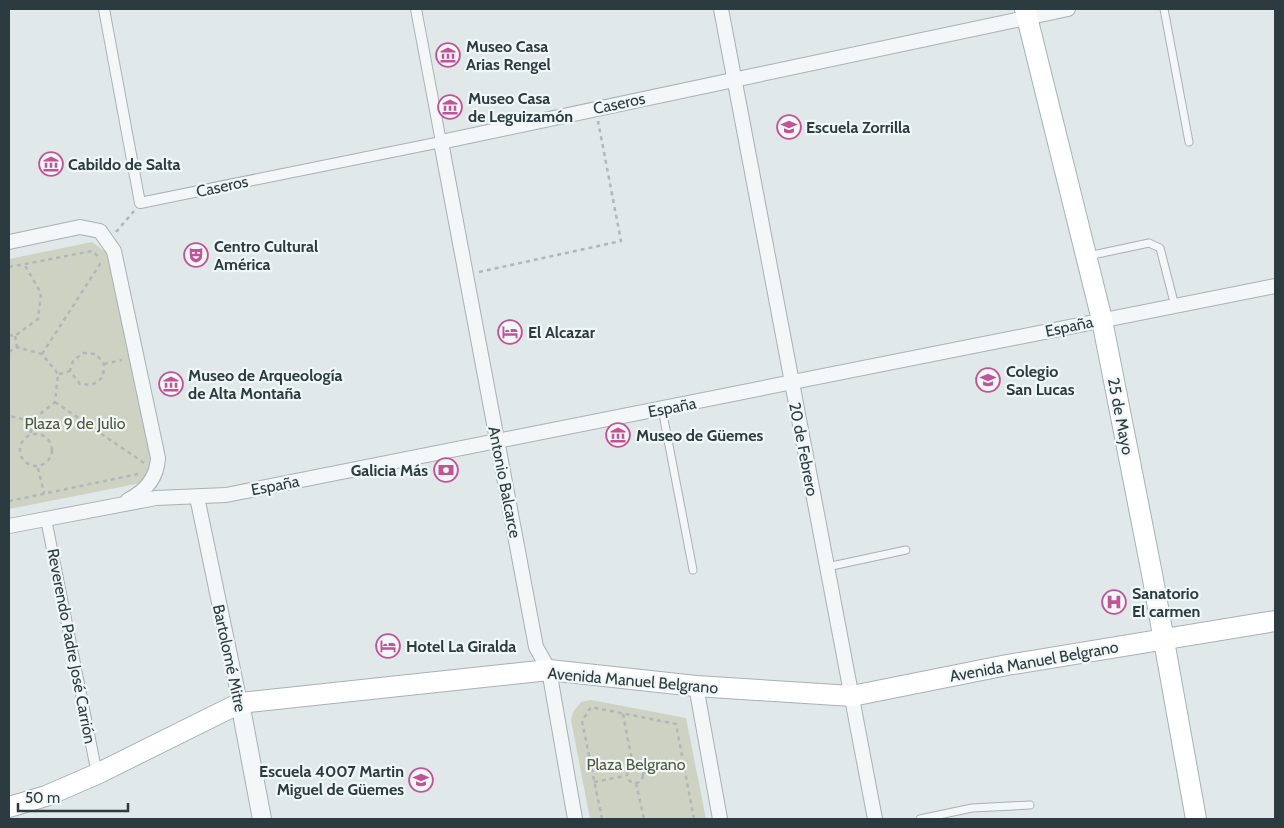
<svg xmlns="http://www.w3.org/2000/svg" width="1284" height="828" font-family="Cabin,sans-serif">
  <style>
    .green { fill: #ced2c3 }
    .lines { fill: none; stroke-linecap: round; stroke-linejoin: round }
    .service-casing { stroke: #a7b1b3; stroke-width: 9 }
    .pedestrian-casing { stroke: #a7b1b3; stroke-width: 12 }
    .minor-casing { stroke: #a7b1b3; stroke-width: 16 }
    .tertiary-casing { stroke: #a7b1b3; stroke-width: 20 }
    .secondary-casing { stroke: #a7b1b3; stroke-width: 22 }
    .path { stroke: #b0b7b8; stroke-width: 2.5; stroke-dasharray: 4 4; stroke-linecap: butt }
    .service { stroke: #f4f7f7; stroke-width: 7 }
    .pedestrian { stroke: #f4f7f7; stroke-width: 10 }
    .minor { stroke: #f4f7f7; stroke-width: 14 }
    .tertiary { stroke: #f4f7f7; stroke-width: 18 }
    .secondary { stroke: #fff; stroke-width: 20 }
    .labels { text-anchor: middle; stroke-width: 4.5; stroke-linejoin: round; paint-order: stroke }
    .poi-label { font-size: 16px; font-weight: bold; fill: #2b3b3f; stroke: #f1f6f6; text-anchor: start }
    .street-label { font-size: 16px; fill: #2b3b3f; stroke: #f1f6f6 }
    .park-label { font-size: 16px; fill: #4e593a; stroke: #f1f6f6 }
  </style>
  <rect width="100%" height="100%" fill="#e1e8e9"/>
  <g class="green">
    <path d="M92 242 110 255 151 462 146 482 9 509V259Z"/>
    <path d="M591 700 686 718 706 819H590L571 720 573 712 581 702Z"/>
  </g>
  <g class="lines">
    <g class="service-casing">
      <g id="service">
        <path d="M1164 9 1189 142"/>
        <path d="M1088 256 1149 243 1160 248 1175 306"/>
        <path d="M662 409 693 570"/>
        <path d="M827 567 906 550"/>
        <path d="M920 819 972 808 1030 805"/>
      </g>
    </g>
    <g class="pedestrian-casing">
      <g id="pedestrian">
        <path d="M104 9 140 203 441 142 416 9"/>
        <path d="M46 519 97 774"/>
      </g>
    </g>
    <g class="minor-casing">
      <g id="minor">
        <path d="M721 9 875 819"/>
        <path d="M9 242 80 227 100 231 114 251 158 458C157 478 146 491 128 500"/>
        <path d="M197 497 240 703"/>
        <path d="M9 526 156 498 226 495 1275 286"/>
        <path d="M696 686 720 819"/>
        <path d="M575 819 549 670 536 647 441 142 1068 9"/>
      </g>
    </g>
    <g class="tertiary-casing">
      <path id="tertiary" d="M240 703 262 819"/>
    </g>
    <g class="secondary-casing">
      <g id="secondary">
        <path d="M1025 9 1102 320 1152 574 1196 819"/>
        <path d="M9 807 46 796 97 774 240 703 549 670 696 686 852 696 1007 665 1275 621"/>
      </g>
    </g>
    <g class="path">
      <path d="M116 232 134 211"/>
      <path d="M9 267 92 251 100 258"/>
      <path d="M479 272 621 241 598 121"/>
      <path d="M9 335 15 336 38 319 41 293 24 264"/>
      <path d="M15 336 17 347"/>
      <path d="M9 352 17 347 42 354 58 374 55 402 31 421 9 416"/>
      <path d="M83 353 96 354 104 364 103 377 92 385 80 384 70 371 73 361Z"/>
      <path d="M42 354 102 261"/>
      <path d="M104 364 122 360"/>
      <path d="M59 374 70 371"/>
      <path d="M55 402 144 463"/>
      <path d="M31 421V434"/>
      <circle cx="36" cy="450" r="16"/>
      <path d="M38 468 44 493"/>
      <path d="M9 501 138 474"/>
      <path d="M623 714 633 766"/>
      <circle cx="635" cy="775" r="8"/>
      <path d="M643 773 683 765"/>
      <path d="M594 782 626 776"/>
      <path d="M636 783 644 819"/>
      <path d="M602 819 582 721 591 707 676 724 694 819"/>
    </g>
    <use href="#service" class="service"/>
    <use href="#pedestrian" class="pedestrian"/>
    <use href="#minor" class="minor"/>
    <use href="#tertiary" class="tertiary"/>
    <use href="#secondary" class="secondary"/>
  </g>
  <defs>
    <g id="museum-ring" transform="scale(1.25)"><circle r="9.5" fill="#f1f6f6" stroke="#c15397" stroke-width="1.5"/><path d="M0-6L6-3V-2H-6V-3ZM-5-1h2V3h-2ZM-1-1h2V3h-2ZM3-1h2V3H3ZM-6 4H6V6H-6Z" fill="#c15397"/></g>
    <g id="school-ring" transform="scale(1.25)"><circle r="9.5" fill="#f1f6f6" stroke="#c15397" stroke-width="1.5"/><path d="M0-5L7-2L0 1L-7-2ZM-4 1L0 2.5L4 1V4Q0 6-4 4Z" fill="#c15397"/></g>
    <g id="theatre-ring" transform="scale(1.25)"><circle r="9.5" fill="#f1f6f6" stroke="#c15397" stroke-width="1.5"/><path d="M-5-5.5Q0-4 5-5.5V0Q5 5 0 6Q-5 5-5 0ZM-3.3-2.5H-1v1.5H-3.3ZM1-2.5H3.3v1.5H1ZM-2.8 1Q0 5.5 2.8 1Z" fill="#c15397"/></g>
    <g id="hotel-ring" transform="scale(1.25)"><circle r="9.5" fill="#f1f6f6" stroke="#c15397" stroke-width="1.5"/><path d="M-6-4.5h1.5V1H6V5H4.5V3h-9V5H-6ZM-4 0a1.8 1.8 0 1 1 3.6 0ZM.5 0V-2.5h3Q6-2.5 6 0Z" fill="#c15397"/></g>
    <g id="bank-ring" transform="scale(1.25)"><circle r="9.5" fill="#f1f6f6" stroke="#c15397" stroke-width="1.5"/><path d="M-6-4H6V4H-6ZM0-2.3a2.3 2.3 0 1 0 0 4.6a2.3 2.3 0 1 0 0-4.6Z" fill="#c15397"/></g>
    <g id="hospital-ring" transform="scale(1.25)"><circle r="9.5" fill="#f1f6f6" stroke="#c15397" stroke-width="1.5"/><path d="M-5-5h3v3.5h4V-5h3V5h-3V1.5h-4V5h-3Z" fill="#c15397"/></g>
  </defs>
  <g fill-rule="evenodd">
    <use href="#museum-ring" x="448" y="55"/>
    <use href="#museum-ring" x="450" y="107"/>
    <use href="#school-ring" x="789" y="127"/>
    <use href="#museum-ring" x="51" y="164"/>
    <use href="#theatre-ring" x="196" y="255"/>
    <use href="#hotel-ring" x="510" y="332"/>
    <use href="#school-ring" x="988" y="380"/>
    <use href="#museum-ring" x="171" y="384"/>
    <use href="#museum-ring" x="618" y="435"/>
    <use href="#bank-ring" x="446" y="470"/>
    <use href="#hospital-ring" x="1114" y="602"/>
    <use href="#hotel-ring" x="388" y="646"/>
    <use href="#school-ring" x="421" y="780"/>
  </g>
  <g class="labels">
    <g class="poi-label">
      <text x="466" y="52">Museo Casa<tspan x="466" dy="18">Arias Rengel</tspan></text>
      <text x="468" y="104">Museo Casa<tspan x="468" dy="18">de Leguizamón</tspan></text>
      <text x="806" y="133">Escuela Zorrilla</text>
      <text x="68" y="170">Cabildo de Salta</text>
      <text x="214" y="252">Centro Cultural<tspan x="214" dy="18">América</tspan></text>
      <text x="528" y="338">El Alcazar</text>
      <text x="1006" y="377">Colegio<tspan x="1006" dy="18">San Lucas</tspan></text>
      <text x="188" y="381">Museo de Arqueología<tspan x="188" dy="18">de Alta Montaña</tspan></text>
      <text x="636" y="441">Museo de Güemes</text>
      <text x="428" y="476" text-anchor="end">Galicia Más</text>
      <text x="1132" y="599">Sanatorio<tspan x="1132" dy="18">El carmen</tspan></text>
      <text x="406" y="652">Hotel La Giralda</text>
      <text x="404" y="777" text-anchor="end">Escuela 4007 Martin<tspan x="404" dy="18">Miguel de Güemes</tspan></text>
    </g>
    <g class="street-label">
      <text transform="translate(619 103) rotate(-12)" y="6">Caseros</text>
      <text transform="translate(222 186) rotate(-12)" y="6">Caseros</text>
      <text transform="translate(1069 326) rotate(-12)" y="6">España</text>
      <text transform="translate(672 407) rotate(-11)" y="6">España</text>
      <text transform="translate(1121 416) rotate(79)" y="6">25 de Mayo</text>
      <text transform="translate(804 449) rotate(79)" y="6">20 de Febrero</text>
      <text transform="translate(505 482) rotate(79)" y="6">Antonio Balcarce</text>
      <text transform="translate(275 485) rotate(-11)" y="6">España</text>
      <text transform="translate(72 646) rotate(79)" y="6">Reverendo Padre José Carrión</text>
      <text transform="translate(230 658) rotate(78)" y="6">Bartolomé Mitre</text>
      <text transform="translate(1034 661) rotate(-10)" y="6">Avenida Manuel Belgrano</text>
      <text transform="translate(633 680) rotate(5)" y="6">Avenida Manuel Belgrano</text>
    </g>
    <g class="park-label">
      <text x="75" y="429">Plaza 9 de Julio</text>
      <text x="636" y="770">Plaza Belgrano</text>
    </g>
  </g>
  <rect width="1284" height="828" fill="none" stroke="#2b3b3f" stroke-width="20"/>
  <path d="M18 803v8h110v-8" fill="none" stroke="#2b3b3f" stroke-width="2.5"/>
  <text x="25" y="803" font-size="15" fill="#2b3b3f" stroke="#f1f6f6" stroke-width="4" paint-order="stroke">50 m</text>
</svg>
